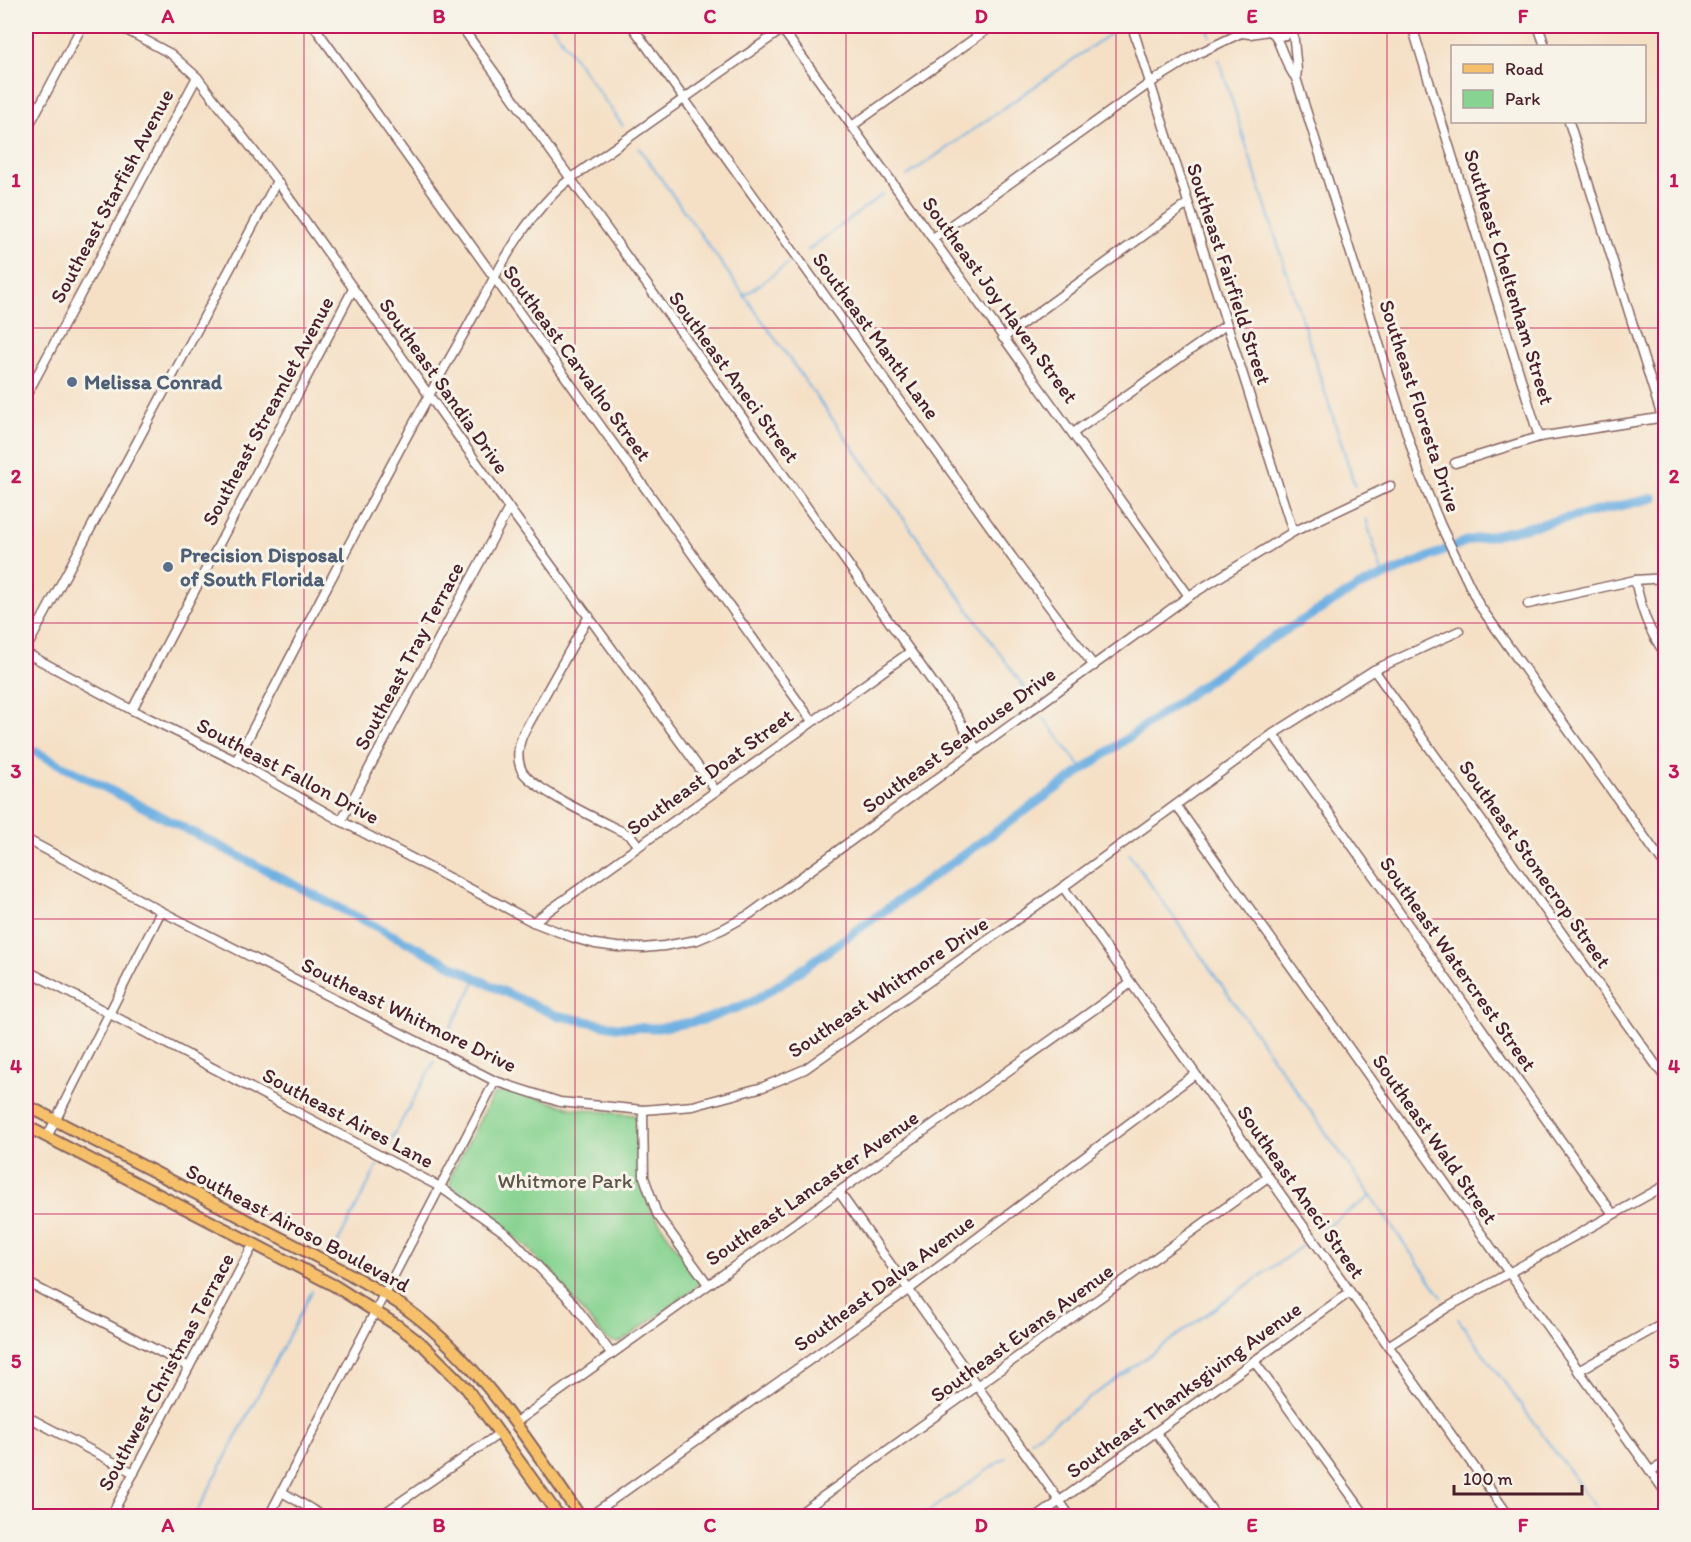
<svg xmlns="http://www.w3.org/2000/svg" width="1691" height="1542" font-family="Itim,sans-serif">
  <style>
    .green { fill: #87d391; stroke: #68795e; stroke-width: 1.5 }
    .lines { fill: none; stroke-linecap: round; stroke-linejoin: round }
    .stream { stroke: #6eb0e2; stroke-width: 2 }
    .canal { stroke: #6eb0e2; stroke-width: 9 }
    .minor-casing { stroke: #866361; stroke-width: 11 }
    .major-casing { stroke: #866361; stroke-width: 14 }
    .minor { stroke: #fff; stroke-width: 8 }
    .major { stroke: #f6c06b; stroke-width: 10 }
    .grid { fill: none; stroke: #c2185b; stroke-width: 1.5; stroke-opacity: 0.55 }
    .service-dot { fill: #5c6f8a; stroke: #f7f3e8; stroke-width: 2 }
    .labels { text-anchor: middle; stroke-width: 6; stroke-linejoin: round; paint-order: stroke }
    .street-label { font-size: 21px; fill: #4a1f2b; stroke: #f7f3e8 }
    .service-label { font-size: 21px; font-weight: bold; fill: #4e5e75; stroke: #f7f3e8; text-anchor: start }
    .park-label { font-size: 21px; fill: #5c554a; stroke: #f7f3e8 }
    .neatline { fill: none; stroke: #c2185b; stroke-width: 2 }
    .grid-label { font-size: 20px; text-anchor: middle; font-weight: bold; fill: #c2185b }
  </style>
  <rect width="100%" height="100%" fill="#f7f3e8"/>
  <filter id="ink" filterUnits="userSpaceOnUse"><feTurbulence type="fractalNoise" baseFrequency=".0167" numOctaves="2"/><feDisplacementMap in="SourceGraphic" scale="12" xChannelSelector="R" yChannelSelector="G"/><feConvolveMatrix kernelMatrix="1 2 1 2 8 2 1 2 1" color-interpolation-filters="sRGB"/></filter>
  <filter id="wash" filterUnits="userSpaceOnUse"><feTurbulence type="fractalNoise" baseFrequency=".008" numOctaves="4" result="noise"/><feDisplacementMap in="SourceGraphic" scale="24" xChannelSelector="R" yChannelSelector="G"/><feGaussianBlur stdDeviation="1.35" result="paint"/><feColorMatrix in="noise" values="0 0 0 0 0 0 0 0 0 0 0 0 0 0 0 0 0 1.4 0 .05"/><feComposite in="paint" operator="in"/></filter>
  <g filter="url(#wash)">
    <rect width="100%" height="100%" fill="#f5e0c6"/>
    <path class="green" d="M504 1090H513L570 1108 634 1115 638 1120C640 1135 636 1151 638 1166 643 1209 674 1243 697 1276L699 1282 695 1289 621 1342H612L606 1339 529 1249 451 1186 450 1177 493 1095Z"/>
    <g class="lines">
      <g class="stream">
        <path d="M552 26 623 126"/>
        <path d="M1207 26 1210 36"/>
        <path d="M1219 60 1355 486"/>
        <path d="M639 148 1031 697"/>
        <path d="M907 176 1118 28"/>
        <path d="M808 250 883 194"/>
        <path d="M744 296 790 262"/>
        <path d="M1366 519 1383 576"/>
        <path d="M1043 717 1083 770"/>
        <path d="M1129 854 1442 1297"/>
        <path d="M445 1038 477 979"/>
        <path d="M388 1146 434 1062"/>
        <path d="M1322 1230 1371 1196"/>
        <path d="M333 1252 378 1165"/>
        <path d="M1458 1319 1602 1516"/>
        <path d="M1031 1440 1302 1246"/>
        <path d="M195 1516 312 1291"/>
        <path d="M922 1516 1006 1457"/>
      </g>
      <path class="canal" d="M26 747 492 986 555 1015 616 1027 658 1028 703 1020 752 1002 791 977 1246 654 1358 587 1467 541 1654 498"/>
    </g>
  </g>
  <g filter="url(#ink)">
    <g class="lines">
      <g class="minor-casing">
        <g id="minor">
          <path d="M119 26 171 54 197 77 277 181 509 508 716 791"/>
          <path d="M314 26 812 721"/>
          <path d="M461 26 957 716 977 750"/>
          <path d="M632 26 1012 557 1094 666"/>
          <path d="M780 26 1189 596"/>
          <path d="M1132 26 1293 532"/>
          <path d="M1266 26C1274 39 1288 39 1296 26"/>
          <path d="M1412 26 1539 437"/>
          <path d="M1538 26 1545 46"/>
          <path d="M1665 26 1666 28"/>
          <path d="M1293 31 1297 70 1296 78"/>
          <path d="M1241 33 1250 34 1269 31"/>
          <path d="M1275 35C1282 49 1286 66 1296 78L1420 475 1441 526 1479 605 1666 867"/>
          <path d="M1569 122 1662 417"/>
          <path d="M852 126 992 26"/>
          <path d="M26 131 82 26"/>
          <path d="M933 238 1150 83 1197 54 1241 33 1250 26"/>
          <path d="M1003 338 1187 204"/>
          <path d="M26 396 197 77"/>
          <path d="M1073 433 1226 325"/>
          <path d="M1455 463 1539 437 1665 417"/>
          <path d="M1635 580C1642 611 1647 629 1666 655"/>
          <path d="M1528 604 1635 580 1666 578"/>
          <path d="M589 616 523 734C518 746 516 759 522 771 533 790 608 824 631 836L638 845"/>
          <path d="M26 649 277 181"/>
          <path d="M26 653 132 710 236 761 341 821 533 922 574 938 595 944 617 947 643 948 664 946 697 940 723 929 750 914 1189 596 1293 532 1390 486"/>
          <path d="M1374 670 1666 1079"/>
          <path d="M132 710 353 289"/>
          <path d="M1273 734 1613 1214"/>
          <path d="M236 761C311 619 383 475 463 335 494 280 520 219 570 179L787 26"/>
          <path d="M1176 805 1666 1493"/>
          <path d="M341 821 509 508"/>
          <path d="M26 839 161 911 495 1081 560 1102 643 1110 693 1106 763 1087 805 1069 1063 887 1273 734 1374 670 1459 631"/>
          <path d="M1063 887 1509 1516"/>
          <path d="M533 922 910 652"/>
          <path d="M26 970 440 1187 508 1235 572 1302 611 1353"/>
          <path d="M643 1110 644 1177 657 1214 707 1283"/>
          <path d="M47 1137 161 911"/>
          <path d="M839 1192 1070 1516"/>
          <path d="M26 1282 189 1367"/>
          <path d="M1388 1346 1448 1307 1666 1185"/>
          <path d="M1254 1361 1366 1516"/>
          <path d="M1578 1371 1666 1322"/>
          <path d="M26 1416 134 1473"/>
          <path d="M515 1423 1131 983"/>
          <path d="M1156 1432 1216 1516"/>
          <path d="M1650 1471 1666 1463"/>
          <path d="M282 1492 323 1516"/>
          <path d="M111 1516 253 1245"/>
          <path d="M269 1516 495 1081"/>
          <path d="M380 1516 500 1433"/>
          <path d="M590 1516 908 1290 1195 1074"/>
          <path d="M796 1516 1268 1177"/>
          <path d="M1039 1516 1350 1292"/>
        </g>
      </g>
      <g class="major-casing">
        <g id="major">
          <path d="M26 1105 346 1272C368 1285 392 1297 412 1313 483 1367 530 1444 580 1516"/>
          <path d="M26 1126 335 1286 398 1326 423 1345 467 1389 559 1516"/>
        </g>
      </g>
      <use href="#minor" class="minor"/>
      <use href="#major" class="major"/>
    </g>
  </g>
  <path class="grid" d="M304 26V1516M575 26V1516M846 26V1516M1116 26V1516M1387 26V1516M26 328H1666M26 623H1666M26 919H1666M26 1214H1666"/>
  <g class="service-dot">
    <circle cx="72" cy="382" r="6"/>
    <circle cx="168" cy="567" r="6"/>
  </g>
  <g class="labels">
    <g class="street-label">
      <text transform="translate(112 196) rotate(-62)" y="7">Southeast Starfish Avenue</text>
      <text transform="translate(1229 274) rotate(72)" y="7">Southeast Fairfield Street</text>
      <text transform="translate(1509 277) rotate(73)" y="7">Southeast Cheltenham Street</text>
      <text transform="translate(1000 300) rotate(54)" y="7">Southeast Joy Haven Street</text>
      <text transform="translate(876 336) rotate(54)" y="7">Southeast Manth Lane</text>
      <text transform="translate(577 363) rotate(54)" y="7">Southeast Carvalho Street</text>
      <text transform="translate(734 377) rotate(54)" y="7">Southeast Aneci Street</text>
      <text transform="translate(444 386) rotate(55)" y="7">Southeast Sandia Drive</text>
      <text transform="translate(1420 406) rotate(72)" y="7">Southeast Floresta Drive</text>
      <text transform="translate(268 411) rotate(-62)" y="7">Southeast Streamlet Avenue</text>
      <text transform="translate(409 656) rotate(-62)" y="7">Southeast Tray Terrace</text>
      <text transform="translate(959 740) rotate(-36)" y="7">Southeast Seahouse Drive</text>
      <text transform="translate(288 771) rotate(28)" y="7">Southeast Fallon Drive</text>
      <text transform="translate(710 772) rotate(-36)" y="7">Southeast Doat Street</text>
      <text transform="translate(1535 864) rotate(55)" y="7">Southeast Stonecrop Street</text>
      <text transform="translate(1458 964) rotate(55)" y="7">Southeast Watercrest Street</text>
      <text transform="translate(888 987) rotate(-34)" y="7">Southeast Whitmore Drive</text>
      <text transform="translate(409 1015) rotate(26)" y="7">Southeast Whitmore Drive</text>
      <text transform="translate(348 1118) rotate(28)" y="7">Southeast Aires Lane</text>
      <text transform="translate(1435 1139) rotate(55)" y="7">Southeast Wald Street</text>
      <text transform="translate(812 1188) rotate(-35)" y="7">Southeast Lancaster Avenue</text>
      <text transform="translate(1301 1192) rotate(55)" y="7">Southeast Aneci Street</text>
      <text transform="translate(298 1228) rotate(28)" y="7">Southeast Airoso Boulevard</text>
      <text transform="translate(884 1283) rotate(-36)" y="7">Southeast Dalva Avenue</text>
      <text transform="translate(1022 1333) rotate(-36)" y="7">Southeast Evans Avenue</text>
      <text transform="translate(166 1372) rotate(-62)" y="7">Southwest Christmas Terrace</text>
      <text transform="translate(1184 1390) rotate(-36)" y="7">Southeast Thanksgiving Avenue</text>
    </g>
    <g class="service-label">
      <text x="84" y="389">Melissa Conrad</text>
      <text x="180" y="562">Precision Disposal<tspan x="180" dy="24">of South Florida</tspan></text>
    </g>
    <g class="park-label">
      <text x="565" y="1188">Whitmore Park</text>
    </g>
  </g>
  <rect width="1691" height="1542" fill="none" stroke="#f7f3e8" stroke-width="66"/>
  <rect x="1451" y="45" width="195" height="78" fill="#f7f3e8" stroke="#b29e9c" stroke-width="1.5"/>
  <rect x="1463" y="64" width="30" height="9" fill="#f6c06b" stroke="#b29e9c" stroke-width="1.5"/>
  <text x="1505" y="75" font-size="18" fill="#4a1f2b">Road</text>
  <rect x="1463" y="90" width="30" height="18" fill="#87d391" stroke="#b29e9c" stroke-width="1.5"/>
  <text x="1505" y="105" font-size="18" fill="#4a1f2b">Park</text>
  <path d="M1454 1485v9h128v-9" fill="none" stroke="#4a1f2b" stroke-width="3"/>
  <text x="1463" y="1485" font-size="18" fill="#4a1f2b" stroke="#f7f3e8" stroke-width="4.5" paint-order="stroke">100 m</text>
  <rect x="33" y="33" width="1625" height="1476" class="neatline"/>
  <g class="grid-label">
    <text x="168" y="23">A</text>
    <text x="439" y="23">B</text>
    <text x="710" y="23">C</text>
    <text x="981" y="23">D</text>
    <text x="1252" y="23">E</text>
    <text x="1523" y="23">F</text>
    <text x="16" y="187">1</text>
    <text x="1674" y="187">1</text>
    <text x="16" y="483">2</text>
    <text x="1674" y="483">2</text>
    <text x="16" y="778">3</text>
    <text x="1674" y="778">3</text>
    <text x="16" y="1073">4</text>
    <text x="1674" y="1073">4</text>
    <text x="16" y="1368">5</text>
    <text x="1674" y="1368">5</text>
    <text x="168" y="1532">A</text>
    <text x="439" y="1532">B</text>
    <text x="710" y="1532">C</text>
    <text x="981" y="1532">D</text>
    <text x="1252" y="1532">E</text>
    <text x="1523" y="1532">F</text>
  </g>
</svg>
